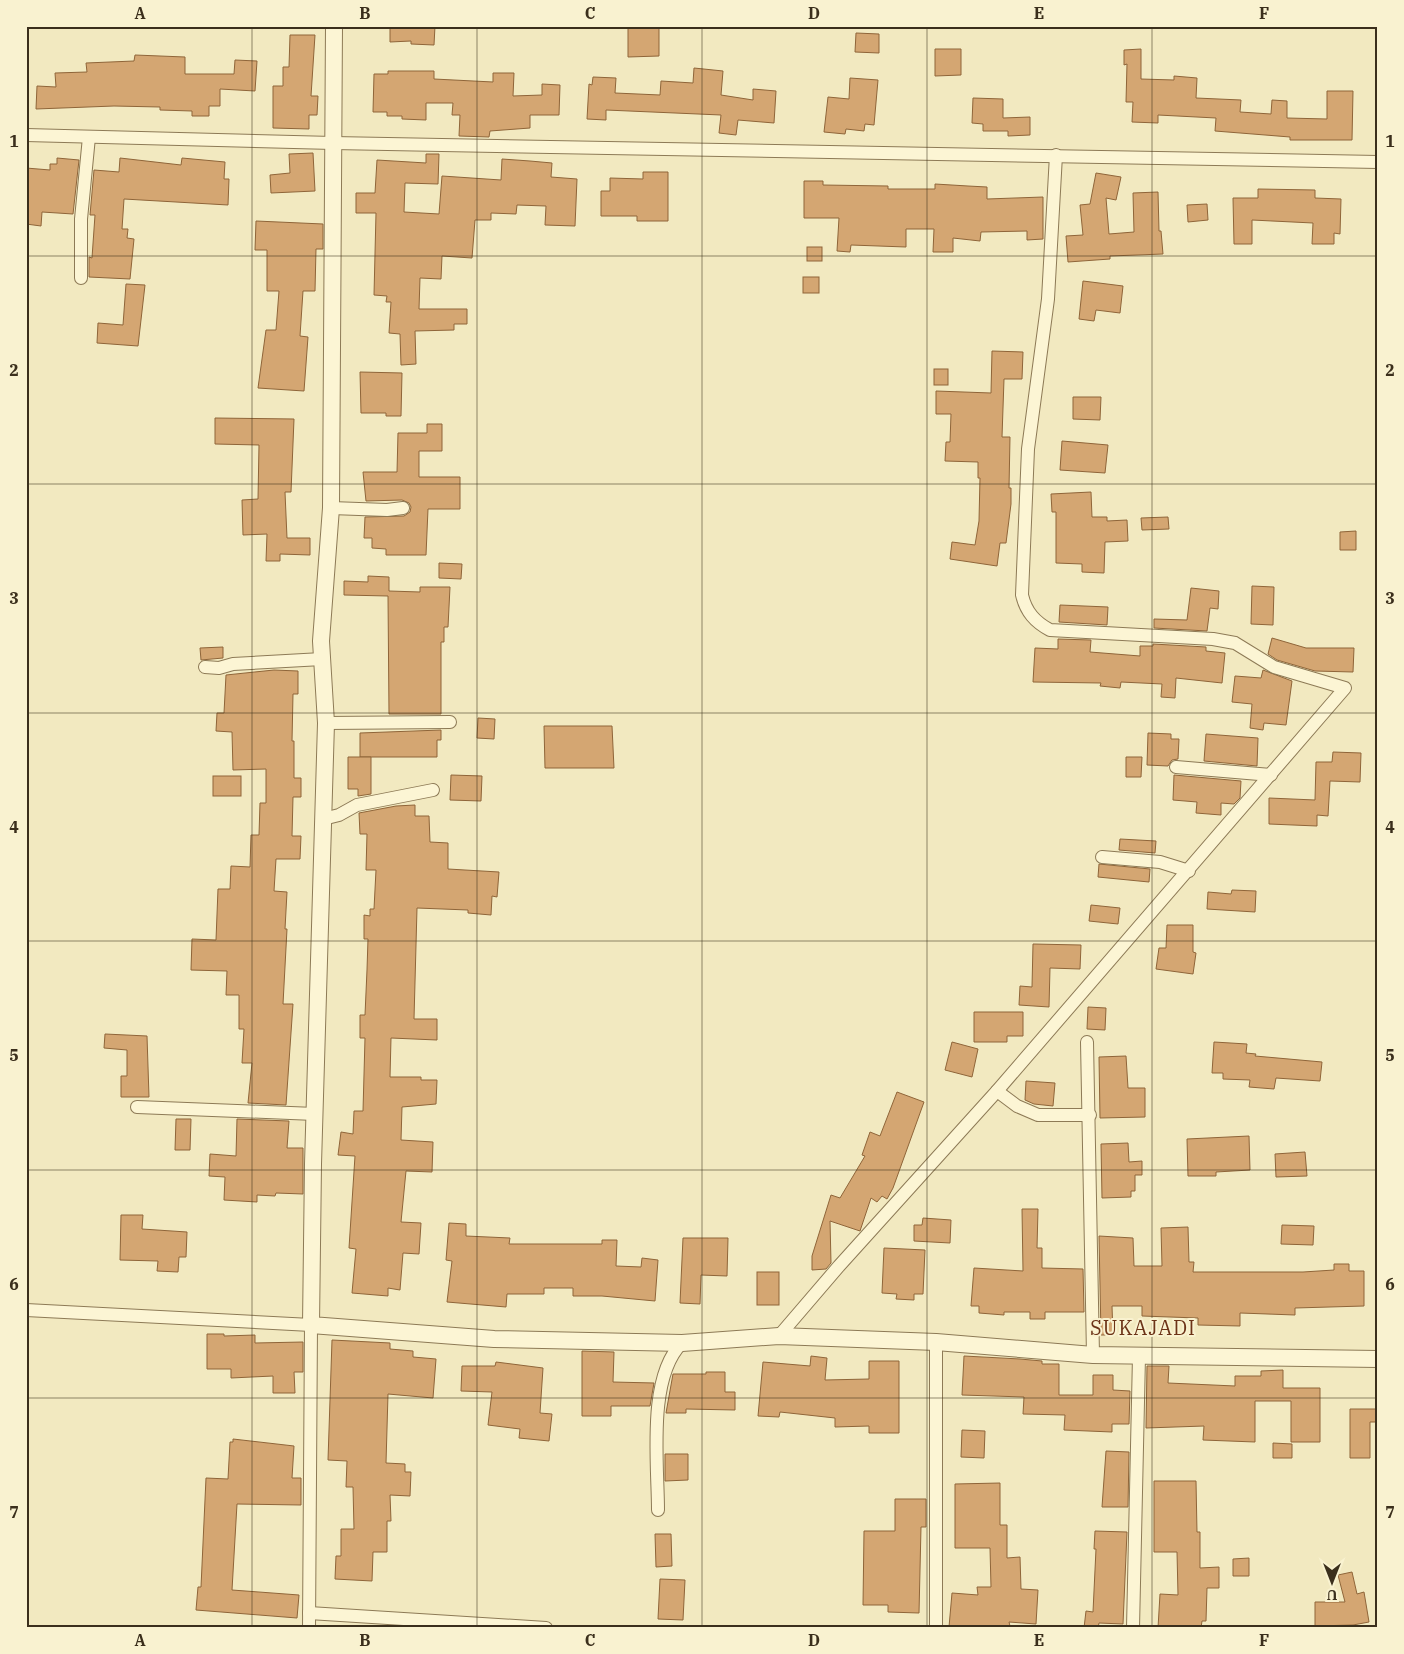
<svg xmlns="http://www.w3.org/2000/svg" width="1404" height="1654" font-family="'IBM Plex Serif',serif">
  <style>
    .building { fill: #d4a672; stroke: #8f6539 }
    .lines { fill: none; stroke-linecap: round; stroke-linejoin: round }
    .minor-casing { stroke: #8d7a56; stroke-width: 14 }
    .tertiary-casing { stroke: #8d7a56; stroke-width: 18 }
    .minor { stroke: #fcf5d4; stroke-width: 12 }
    .tertiary { stroke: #fcf5d4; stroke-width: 16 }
    .grid { fill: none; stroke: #3b2f1c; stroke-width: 1; stroke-opacity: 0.55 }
    .labels { text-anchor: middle; stroke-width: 4; stroke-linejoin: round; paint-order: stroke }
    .quarter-label { font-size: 20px; letter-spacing: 1px; fill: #6c3317; stroke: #f9f2d0 }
    .neatline { fill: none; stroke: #3b2f1c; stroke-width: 2 }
    .grid-label { font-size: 16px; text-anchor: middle; font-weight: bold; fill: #3b2f1c }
  </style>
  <rect width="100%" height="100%" fill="#f2e9c0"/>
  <g class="building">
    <path d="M390 26H435L434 45 411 44V41L390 42Z"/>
    <path d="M628 26H659V56L628 57Z"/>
    <path d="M856 33 879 34V53L855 52Z"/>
    <path d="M290 35H315L311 96H318L317 115H309V129L273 128V86H283V67H289Z"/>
    <path d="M935 49H961V75L935 76Z"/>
    <path d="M1141 49V79L1174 80V76L1197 78 1196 98 1241 100 1240 112 1271 114 1272 100 1287 101V118L1327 119V91H1353L1352 140H1290V137L1215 131 1216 118 1158 115V123L1132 122 1133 102H1126L1127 64 1124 65V50Z"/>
    <path d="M135 55 185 57V74H234L235 60 257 61 255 91 220 89V106H209V116H192V111L160 110V107L114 106 36 109 37 86 56 87 55 73 87 72 86 63 134 61Z"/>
    <path d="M694 68 723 71 721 95 753 100V89L776 91 774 123 738 120 736 135 719 133 721 115 606 110V120L587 119 589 84 592 85 593 77 616 78 615 93 660 95 661 81 693 83Z"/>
    <path d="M388 71H434V79L493 82V73H514L513 96 542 95V84L560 85 559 115H530V128L490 131 489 137 459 136 460 115H452L453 103H426V120L402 119V116H387V112H373L374 74H388Z"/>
    <path d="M850 78 878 80 874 125 865 124 864 131 846 129 845 134 824 132 828 97 849 99Z"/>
    <path d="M973 98 1003 99V118L1030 117V135L1008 136V131H983V124L972 123Z"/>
    <path d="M313 153 315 191 271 193 270 175 290 173 289 154Z"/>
    <path d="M426 154H439L438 184 405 183 404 212 439 214 442 176 501 180 502 159 530 161 552 163 551 177 577 179 575 226 545 225 546 206 517 205 516 214 491 213V220H475L472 258 442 256 441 279 420 278 419 309H467V324H454V330L415 331 416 364 401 365 400 334 389 333 391 302H386L387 296 374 295 376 213H356V193H375L377 160 426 163Z"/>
    <path d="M57 158 79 160 73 214 42 212 41 226 26 224V168L50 170V164H57Z"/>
    <path d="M120 158 181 165 182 158 225 162 224 179H229L228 205 124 199 122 229H128L127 238 134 239 130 279 89 277V257L92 258 95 215H90L94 170 119 172Z"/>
    <path d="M643 172H668V221H637V216H601V191H610V178L643 179Z"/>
    <path d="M1096 173 1121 177 1116 200 1106 198 1109 234 1134 232 1133 193 1158 192 1159 231H1161L1163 254 1110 256V259L1068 262 1066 236 1083 235 1080 205 1090 204Z"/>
    <path d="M804 181H823V185L888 186V189H935V184L968 186 987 187V199L1043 197V239L1027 240V231L981 232 980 241 953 238V252H933L934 229H906V247L851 245 850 252 837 251 839 218H804Z"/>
    <path d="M1258 189 1315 190V198L1341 199 1340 234 1334 233V244H1312L1313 223 1252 220V244H1234L1233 198H1258Z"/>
    <path d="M1207 204 1208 220 1188 222 1187 205Z"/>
    <path d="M256 221 323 224V249H316L315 291H303L300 336 308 337 304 391 258 388 266 330H276L279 291H267V250H255Z"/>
    <rect x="807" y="247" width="15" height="14"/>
    <rect x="803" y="277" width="16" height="16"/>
    <path d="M1083 281 1123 286 1120 313 1096 310 1094 321 1079 319Z"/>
    <path d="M126 284 145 285 138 346 97 343 98 323 123 325Z"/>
    <path d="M992 351 1023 352 1022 379H1004L1002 437H1010L1009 488H1011V504L1006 543H1000L997 566 950 559 952 542 975 545 979 521 980 478H978V462L945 461 946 442H950L951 414H936V391L991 393Z"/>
    <rect x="934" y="369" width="14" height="16"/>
    <path d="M360 372 402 373 401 416H386V413H361Z"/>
    <path d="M1073 397H1101L1100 420 1073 419Z"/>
    <path d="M215 418 294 419 291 492H285L287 538H310V555L280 554V561H266L267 534 243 535 242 500 258 499 259 445 215 444Z"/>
    <path d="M427 424H442V451H419V477H460V509H428L426 555H386V549L372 548V538H364L365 517 404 516 410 512 411 507 409 503 402 500 366 501 363 472H397L398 433H427Z"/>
    <path d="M1062 441 1108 445 1105 473 1060 470Z"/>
    <path d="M1091 492 1092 517H1107V521L1127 520 1128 541 1105 542 1104 573 1082 572V564L1056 563V512H1052L1051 494Z"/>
    <path d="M1168 517 1169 529 1142 530 1141 518Z"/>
    <path d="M1356 531V550H1340V532Z"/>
    <path d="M439 563 462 564 461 579 439 578Z"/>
    <path d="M368 576 389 577V591L420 592V587H450L448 627H444V642H441V714H389L388 596 344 595V581L368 582Z"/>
    <path d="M1252 586 1274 587 1273 625 1251 624Z"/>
    <path d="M1191 588 1219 591 1218 609 1210 608 1207 631 1154 628V619L1187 620Z"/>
    <path d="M1060 605 1108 607 1107 625 1059 622Z"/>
    <path d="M1272 638 1306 648H1354L1353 672 1315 671 1277 660 1268 654Z"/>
    <path d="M1058 639 1091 640 1090 652 1140 656V646H1153V644L1206 647V651L1225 653 1222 683 1176 678 1175 698 1161 697 1162 684 1121 682 1120 688 1100 686 1101 683 1033 682 1035 648 1058 649Z"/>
    <path d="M223 647V658L201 660 200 648Z"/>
    <path d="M274 670 298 671V694H293L292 741H294V778H301V797H293L292 836H301L300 859H276L274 891 287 892 285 929H287L283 1004H293L286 1105 248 1103 252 1063H242L244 1029H239V995H226L227 971 191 970 192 939 216 940 218 889H230L231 866 250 867 251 835H259L260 803H266V769L233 770 232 732 216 731 217 713H224L226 675Z"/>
    <path d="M1263 670 1292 681 1286 725 1264 723 1263 730 1250 728 1252 704 1232 702 1235 676 1261 678Z"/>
    <path d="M478 718 495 719 494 739 477 738Z"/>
    <path d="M544 726H612L614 768H545Z"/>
    <path d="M441 730V740H437V757H360V733Z"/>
    <path d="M1148 733 1171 734V739H1179L1178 759 1172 760 1168 766 1147 765Z"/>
    <path d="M1206 734 1258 738 1257 766 1204 761Z"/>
    <path d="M1333 752 1361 753 1360 782 1330 781 1328 816 1317 815V826L1269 824V798L1315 800 1316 762H1332Z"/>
    <path d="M348 757H371V794L358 796V789H348Z"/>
    <path d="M1126 757H1142L1141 777H1126Z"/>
    <path d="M451 775 482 776 481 801 450 800Z"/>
    <path d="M1174 775 1241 781 1240 798 1234 804 1221 803V815L1196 813 1197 802 1173 800Z"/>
    <rect x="213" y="776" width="28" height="20"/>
    <path d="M415 805V816H429L430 842 448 843V869L499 872 497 897 492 896 491 915 468 913V910L417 908 414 1019H437V1040L391 1038 390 1077H421V1080H437L436 1104 402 1107 401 1140 433 1142 432 1172 406 1171 401 1222 421 1223 419 1254 403 1253 400 1290 388 1288V1296L352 1293 356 1249 349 1248 355 1156 338 1155 341 1132 353 1134 354 1111H363L365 1038H360V1015H365L367 970 368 939H364V915L370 916V909H374L376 870H366L367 834H360L359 813 396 806Z"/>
    <path d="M1120 839 1156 841 1155 853 1119 850Z"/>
    <path d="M1099 864 1150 869 1149 882 1098 877Z"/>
    <path d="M1232 890 1256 891 1255 912 1207 909 1208 892 1231 894Z"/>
    <path d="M1091 905 1120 908 1118 924 1089 921Z"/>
    <path d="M1167 925H1193V952L1196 953 1193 974 1156 969 1159 948H1166Z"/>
    <path d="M1033 944 1081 945 1080 969 1050 968 1049 1007 1019 1005 1020 986 1032 987Z"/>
    <path d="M1088 1007 1106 1008 1105 1030 1087 1029Z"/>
    <path d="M974 1012H1023V1036H1007V1042H974Z"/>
    <path d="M105 1034 147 1036 149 1097H121V1076H127V1050L104 1048Z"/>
    <path d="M952 1042 978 1049 972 1077 945 1070Z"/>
    <path d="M1214 1042 1247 1044 1246 1053 1256 1054 1255 1056 1322 1062 1320 1081 1276 1078 1274 1089 1249 1087 1250 1080 1223 1079V1073H1212Z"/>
    <path d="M1126 1056 1128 1088H1145V1117L1100 1118 1099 1057Z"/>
    <path d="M1026 1081 1055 1083 1053 1106 1034 1104 1025 1100Z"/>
    <path d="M897 1092 924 1102 893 1188 887 1199 882 1196 877 1202 871 1198 860 1231 830 1221 831 1263 826 1269 812 1270V1256L831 1195 840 1198 865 1156 862 1155 870 1132 880 1136Z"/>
    <path d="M176 1119H191L190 1150H175Z"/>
    <path d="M237 1119 289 1121 287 1148H303V1194L276 1193 275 1196 257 1195V1202L224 1200 225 1177 209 1176 210 1154 236 1156Z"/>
    <path d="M1249 1136 1250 1170 1216 1172V1176H1188L1187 1139Z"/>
    <path d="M1128 1143 1129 1162 1142 1161V1175H1135V1191H1131V1197L1102 1198 1101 1144Z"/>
    <path d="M1305 1152 1307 1176 1276 1177 1275 1154Z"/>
    <path d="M1022 1209H1038L1037 1248H1042V1268L1083 1269 1084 1312H1045V1319H1030V1312H1004V1315L979 1313V1306H971L974 1268 1023 1271Z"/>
    <path d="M121 1215H143L142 1229 187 1232 186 1257H179L178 1272 157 1271 158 1261 120 1260Z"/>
    <path d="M923 1218 951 1220 950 1243 914 1241V1225H922Z"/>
    <path d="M449 1223 466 1224V1236L510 1238 509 1244H602V1240H617L616 1266 641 1267 642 1258 658 1260 655 1301 602 1296H573V1288H544V1294H507L506 1307 447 1302 452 1261 446 1260Z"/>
    <path d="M1282 1225 1314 1226 1313 1245 1281 1244Z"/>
    <path d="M1188 1227 1189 1262H1194L1193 1272H1303L1334 1270V1264H1349V1271H1364V1306L1295 1308V1315L1240 1313V1326L1198 1325V1318L1142 1316V1306H1112L1113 1335H1101L1099 1236 1133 1238 1134 1266H1162L1161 1228Z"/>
    <path d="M683 1238H728L727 1276 701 1275 700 1304 680 1303Z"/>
    <path d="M884 1248 925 1250 923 1294H914V1300L896 1299 897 1294 882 1293Z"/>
    <rect x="757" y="1272" width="22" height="33"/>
    <path d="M207 1334H224V1336L255 1335V1343L303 1342V1372H294L295 1393H273V1376L231 1378V1369H207Z"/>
    <path d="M332 1340 390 1343V1349L413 1351V1357L436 1359 433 1398 388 1394 386 1463 405 1464V1472H411L410 1496 390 1495 391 1521H387V1552H373L372 1581 335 1579 336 1556H341V1529H354L353 1487H346L347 1461 328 1460Z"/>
    <path d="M582 1351 614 1352 613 1382 654 1383 650 1406H611V1416H582Z"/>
    <path d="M811 1356 827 1358 825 1380 869 1379V1361H899V1433H869V1426L835 1427V1418L780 1412 779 1417 758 1416 763 1362 810 1366Z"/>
    <path d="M964 1356 1020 1359 1042 1361V1364H1059V1395H1093V1375H1113V1390L1130 1391 1129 1424H1112V1432L1064 1430 1065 1415 1023 1414 1024 1397 962 1395Z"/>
    <path d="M496 1362 543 1368 540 1413 552 1414 549 1441 519 1438 520 1429 488 1425 492 1392 461 1391 462 1366H495Z"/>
    <path d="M1147 1366H1169L1168 1383 1235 1386V1376H1261V1371L1283 1370V1388H1320V1442H1291V1401H1255V1442L1203 1440 1204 1426 1146 1428Z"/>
    <path d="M706 1372H725V1392H735V1410L686 1409V1413H666L673 1374H706Z"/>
    <path d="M1350 1409H1378V1422H1370V1458H1350Z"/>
    <path d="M962 1430 985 1431 984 1458 961 1457Z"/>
    <path d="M233 1439 294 1446 292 1478H301V1505L237 1504 232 1590 299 1595 297 1618 196 1610 198 1587H201L206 1478 228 1479 230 1442H233Z"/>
    <path d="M1273 1443 1292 1444V1458H1273Z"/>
    <path d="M1106 1451 1129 1452 1128 1507H1102Z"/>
    <path d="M665 1454H688V1480L665 1481Z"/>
    <path d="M1154 1481H1196L1197 1532H1200V1568L1219 1567V1588H1207L1206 1621H1202L1201 1628H1158L1160 1594 1178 1595 1177 1552H1154Z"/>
    <path d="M1000 1483V1525H1007V1558L1020 1557 1021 1589 1038 1590 1036 1624 1009 1622 1010 1626 949 1627 952 1593 978 1595 977 1587H991L990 1548H955V1484Z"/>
    <path d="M895 1499H926V1527H921L919 1613 888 1612V1605H863L864 1531H895Z"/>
    <path d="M1095 1531 1127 1532 1123 1624 1099 1623 1098 1628H1084L1086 1611 1093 1612 1096 1549H1094Z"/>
    <path d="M655 1534H671L672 1566 656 1567Z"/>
    <path d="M1249 1558V1576H1233V1559Z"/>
    <path d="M1352 1572 1357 1594 1364 1592 1369 1622 1353 1625 1315 1626V1602H1345L1338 1575Z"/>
    <path d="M660 1579 685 1580 683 1620 658 1619Z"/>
  </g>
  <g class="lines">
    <g class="minor-casing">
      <g id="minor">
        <path d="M26 135 333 143 1378 162"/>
        <path d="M81 278V219L89 137"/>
        <path d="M331 508 387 510 403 508"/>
        <path d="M205 667 219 668 233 664 322 659"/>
        <path d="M326 723 450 722"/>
        <path d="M1176 767 1271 775"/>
        <path d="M323 819 339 815 357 805 433 790"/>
        <path d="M1102 857 1160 862 1189 871"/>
        <path d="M1087 1042 1093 1355"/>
        <path d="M997 1091 1017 1106 1038 1115H1090"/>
        <path d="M137 1107 315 1114"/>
        <path d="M26 1310 311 1325 309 1628"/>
        <path d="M779 1336 839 1266 997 1091 1345 688 1274 667 1235 643 1213 639 1050 630C1035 622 1026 612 1022 595L1028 449 1048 299 1056 155"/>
        <path d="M936 1342V1628"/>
        <path d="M658 1510C658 1464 647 1377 682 1343"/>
        <path d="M309 1613 546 1628"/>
        <path d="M1133 1628 1139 1356"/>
      </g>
    </g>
    <g class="tertiary-casing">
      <path id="tertiary" d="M334 26 331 508 321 641 326 723 313 1164 311 1325 494 1339 682 1343 779 1336 936 1342 1093 1355 1378 1359"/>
    </g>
    <use href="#minor" class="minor"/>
    <use href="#tertiary" class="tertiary"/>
  </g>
  <path class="grid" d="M252 26V1628M477 26V1628M702 26V1628M927 26V1628M1152 26V1628M26 256H1378M26 484H1378M26 713H1378M26 941H1378M26 1170H1378M26 1398H1378"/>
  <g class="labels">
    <g class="quarter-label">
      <text x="1143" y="1335">SUKAJADI</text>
    </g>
  </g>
  <rect width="1404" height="1654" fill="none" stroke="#f9f2d0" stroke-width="55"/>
  <g transform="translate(1332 1582) rotate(180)" stroke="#f9f2d0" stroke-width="4" paint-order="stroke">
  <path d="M0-4L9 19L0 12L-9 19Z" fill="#3b2f1c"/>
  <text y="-8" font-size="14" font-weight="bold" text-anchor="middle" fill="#3b2f1c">U</text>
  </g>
  <rect x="28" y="28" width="1348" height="1598" class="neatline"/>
  <g class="grid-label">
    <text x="140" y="19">A</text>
    <text x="365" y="19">B</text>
    <text x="590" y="19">C</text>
    <text x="814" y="19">D</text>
    <text x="1039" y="19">E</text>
    <text x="1264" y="19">F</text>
    <text x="14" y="147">1</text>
    <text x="1390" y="147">1</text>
    <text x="14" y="376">2</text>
    <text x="1390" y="376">2</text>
    <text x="14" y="604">3</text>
    <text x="1390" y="604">3</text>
    <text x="14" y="833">4</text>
    <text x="1390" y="833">4</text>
    <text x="14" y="1061">5</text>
    <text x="1390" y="1061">5</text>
    <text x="14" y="1290">6</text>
    <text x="1390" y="1290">6</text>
    <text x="14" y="1518">7</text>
    <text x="1390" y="1518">7</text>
    <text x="140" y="1646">A</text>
    <text x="365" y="1646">B</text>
    <text x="590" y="1646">C</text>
    <text x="814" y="1646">D</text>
    <text x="1039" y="1646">E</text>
    <text x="1264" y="1646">F</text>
  </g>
</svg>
